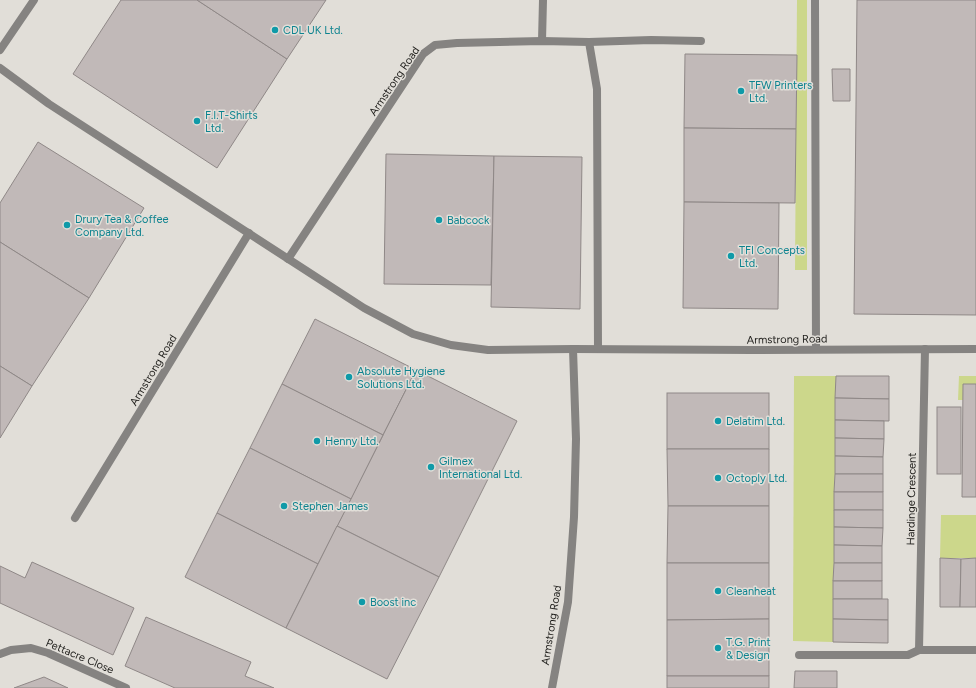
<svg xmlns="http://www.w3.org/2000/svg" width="976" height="688" font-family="Figtree,sans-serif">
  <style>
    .green { fill: #ccd78b }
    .building { fill: #c1b9b8; stroke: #8f8887 }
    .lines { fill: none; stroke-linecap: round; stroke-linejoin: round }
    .service { stroke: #858381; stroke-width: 8 }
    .minor { stroke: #858381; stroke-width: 8 }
    .culture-dot { fill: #0f9aa8; stroke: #e1ded8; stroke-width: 1.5 }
    .labels { text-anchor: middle; stroke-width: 3; stroke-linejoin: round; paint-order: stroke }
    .culture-label { font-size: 11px; fill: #0d838f; stroke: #e1ded8; text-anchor: start }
    .street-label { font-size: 11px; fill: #1e1d1a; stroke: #e1ded8 }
  </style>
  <rect width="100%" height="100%" fill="#e1ded8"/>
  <g class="green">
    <path d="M797 0H807V270H795Z"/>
    <path d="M794 376H836L833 642 793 641Z"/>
    <path d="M959 376H976V384L963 400H958Z"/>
    <path d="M941 515H976V558H940Z"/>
  </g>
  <g class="building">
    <path d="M121 0H197L287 59 217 168 73 74Z"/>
    <path d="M197 0H326L287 59Z"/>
    <path d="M857 0H976V315L854 314Z"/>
    <path d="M685 54 797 55 796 129 684 128Z"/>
    <path d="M832 69H850V101H833Z"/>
    <path d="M684 128 796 129 795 203 684 202Z"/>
    <path d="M38 142 144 208 89 298 0 242V203Z"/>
    <path d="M386 154 494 156 491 285 384 284Z"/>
    <path d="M494 156 582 157 580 309 491 307Z"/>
    <path d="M684 202 779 203 778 309 683 308Z"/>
    <path d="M0 242 89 298 32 386 0 366Z"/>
    <path d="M315 319 416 370 383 435 282 384Z"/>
    <path d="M0 366 32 386 0 438Z"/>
    <path d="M416 370 517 421 439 577 337 526Z"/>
    <path d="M836 376H889V399L835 398Z"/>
    <path d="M282 384 383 435 351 499 250 448Z"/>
    <path d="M963 384H976V497H962Z"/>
    <rect x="667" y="393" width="102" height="56"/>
    <path d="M835 398 889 399V421L835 420Z"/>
    <rect x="937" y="407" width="24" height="67"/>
    <path d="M835 420 884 421V439L835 438Z"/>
    <path d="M835 438 884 439 883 457 835 456Z"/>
    <path d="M250 448 351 499 318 564 217 513Z"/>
    <path d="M667 449H769V506H668Z"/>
    <path d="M835 456 883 457V474H835Z"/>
    <path d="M835 474H883V492H834Z"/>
    <rect x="834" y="492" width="49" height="18"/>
    <path d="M668 506H769V563H667Z"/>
    <path d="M834 510H883V528L834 527Z"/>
    <path d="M217 513 318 564 286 628 185 577Z"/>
    <path d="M337 526 439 577 387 679 286 628Z"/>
    <path d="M834 527 883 528 882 546 834 545Z"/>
    <path d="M834 545 882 546V563H834Z"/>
    <path d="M940 558 961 559 960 607H940Z"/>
    <path d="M976 558V607H960L961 559Z"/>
    <path d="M32 562 134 608 113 655 0 603V566L25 578Z"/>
    <path d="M667 563H769V619L667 620Z"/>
    <path d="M834 563H882V581H833Z"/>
    <rect x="833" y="581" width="49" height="18"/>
    <path d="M833 599H888V620L833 619Z"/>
    <path d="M146 617 251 662 245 676 274 688H175L125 666Z"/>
    <path d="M769 619V676H667V620Z"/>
    <path d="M833 619 888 620V643L833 642Z"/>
    <path d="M795 671H837V688H794Z"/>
    <rect x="667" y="676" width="102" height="12"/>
    <path d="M44 677 68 688H14Z"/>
  </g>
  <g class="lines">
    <g class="service">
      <path d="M815 0 816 349"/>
      <path d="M542 41 543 0"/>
      <path d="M589 42 651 40 701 41"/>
      <path d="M75 518 249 233"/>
      <path d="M552 688 568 602 574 517 576 439 573 349"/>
    </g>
    <g class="minor">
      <path d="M0 50 34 0"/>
      <path d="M0 68 49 104 364 308 413 334 451 345 488 350 573 349 752 350 976 349"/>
      <path d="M288 259 423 54 435 45 457 43 542 41 589 42 597 89 598 349"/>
      <path d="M919 650 925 349"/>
      <path d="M0 654 11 650 31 648 48 653 126 688"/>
      <path d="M799 655H908L919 650H976"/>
    </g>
  </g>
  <g class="culture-dot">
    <circle cx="275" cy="30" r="4"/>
    <circle cx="741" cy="91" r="4"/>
    <circle cx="197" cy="121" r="4"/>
    <circle cx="439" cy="220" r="4"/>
    <circle cx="67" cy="225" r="4"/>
    <circle cx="731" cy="256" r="4"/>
    <circle cx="349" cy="377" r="4"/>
    <circle cx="718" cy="421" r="4"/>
    <circle cx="317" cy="441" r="4"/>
    <circle cx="431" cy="467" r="4"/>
    <circle cx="718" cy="478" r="4"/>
    <circle cx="284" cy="506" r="4"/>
    <circle cx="718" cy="591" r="4"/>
    <circle cx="362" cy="602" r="4"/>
    <circle cx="718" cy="648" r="4"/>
  </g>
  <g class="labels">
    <g class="culture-label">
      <text x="283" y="34">CDL UK Ltd.</text>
      <text x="749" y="89">TFW Printers<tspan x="749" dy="13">Ltd.</tspan></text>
      <text x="205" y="119">F.I.T-Shirts<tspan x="205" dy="13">Ltd.</tspan></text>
      <text x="75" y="223">Drury Tea &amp; Coffee<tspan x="75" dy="13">Company Ltd.</tspan></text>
      <text x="447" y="224">Babcock</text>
      <text x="739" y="254">TFI Concepts<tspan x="739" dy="13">Ltd.</tspan></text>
      <text x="357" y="375">Absolute Hygiene<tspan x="357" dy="13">Solutions Ltd.</tspan></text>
      <text x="726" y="425">Delatim Ltd.</text>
      <text x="325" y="445">Henny Ltd.</text>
      <text x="439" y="465">Gilmex<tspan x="439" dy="13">International Ltd.</tspan></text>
      <text x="726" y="482">Octoply Ltd.</text>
      <text x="292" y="510">Stephen James</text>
      <text x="726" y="595">Cleanheat</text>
      <text x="370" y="606">Boost inc</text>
      <text x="726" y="646">T.G. Print<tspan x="726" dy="13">&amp; Design</tspan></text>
    </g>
    <g class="street-label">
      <text transform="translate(394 81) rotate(-56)" y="4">Armstrong Road</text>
      <text transform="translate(787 339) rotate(-1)" y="4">Armstrong Road</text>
      <text transform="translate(153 370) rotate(-59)" y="4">Armstrong Road</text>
      <text transform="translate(911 499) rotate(-89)" y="4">Hardinge Crescent</text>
      <text transform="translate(551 625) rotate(-81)" y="4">Armstrong Road</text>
      <text transform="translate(80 656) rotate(23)" y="4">Pettacre Close</text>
    </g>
  </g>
</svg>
